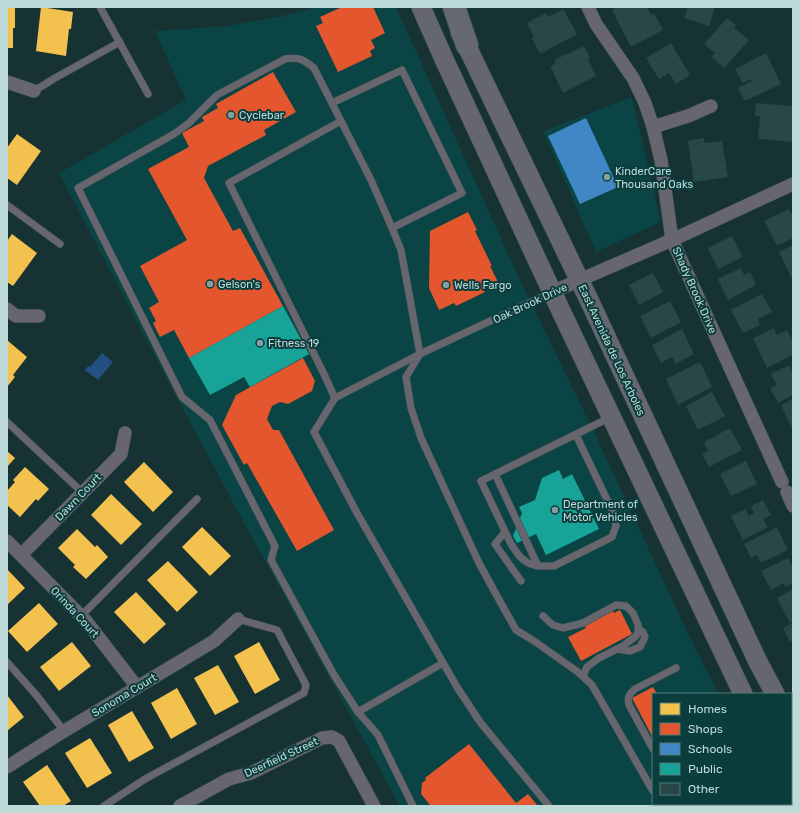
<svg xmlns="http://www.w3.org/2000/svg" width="800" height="813" font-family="Rubik,sans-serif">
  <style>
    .built { fill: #0a4444 }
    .water { fill: #234f82 }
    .homes { fill: #f2c14e }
    .shops { fill: #e4572e }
    .schools { fill: #3f88c5 }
    .public { fill: #17a398 }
    .building { fill: #284747 }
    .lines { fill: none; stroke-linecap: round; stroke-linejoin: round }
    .lane-casing { stroke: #374e4e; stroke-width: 8 }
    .street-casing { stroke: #374e4e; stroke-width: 14 }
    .secondary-casing { stroke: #374e4e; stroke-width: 20 }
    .highway-casing { stroke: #374e4e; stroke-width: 24 }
    .lane { stroke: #67656e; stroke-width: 7 }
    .street { stroke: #67656e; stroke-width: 13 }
    .secondary { stroke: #65666f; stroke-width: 19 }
    .highway { stroke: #666973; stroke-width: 22 }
    .poi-dot { fill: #839f9f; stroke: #0c3d3d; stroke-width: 1.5 }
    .labels { text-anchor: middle; stroke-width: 4; stroke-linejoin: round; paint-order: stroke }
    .poi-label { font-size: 11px; fill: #bddad9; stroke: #0c3d3d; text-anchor: start }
    .street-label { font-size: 11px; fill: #bddad9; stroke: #0c3d3d }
  </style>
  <rect width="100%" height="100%" fill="#173232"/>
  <g class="built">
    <path d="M314 7H396L520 280 595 434 693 644 719 694H653V804H782L784 806H400L243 521 135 319 59 173 186 100 155 31 228 26 277 17 310 9Z"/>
    <path d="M632 97 661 222 596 252 543 131Z"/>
  </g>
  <path class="water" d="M102 353 113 362 98 380 85 370 88 366 90 367Z"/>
  <g class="homes">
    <path d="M7 7H15V28H13V48H7Z"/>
    <path d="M41 7 73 12 71 29H69L66 56 36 51Z"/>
    <path d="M17 134 41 151 17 185 7 178V148Z"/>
    <path d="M12 234 37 253 13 286 7 282V241Z"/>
    <path d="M7 340 27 357 13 375 15 377 7 387Z"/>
    <path d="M7 451 15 458 7 467Z"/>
    <path d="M144 462 173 492 153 512 124 482Z"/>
    <path d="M25 467 49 489 38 501 36 499 20 517 7 505V491L15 482 13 480Z"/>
    <path d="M111 494 142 524 121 545 91 515Z"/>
    <path d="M202 527 231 556 210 576 182 547Z"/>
    <path d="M77 529 95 547 97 545 108 557 86 579 73 567 75 565 58 548Z"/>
    <path d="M168 561 198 592 177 612 147 580Z"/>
    <path d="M7 569 25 588 7 605Z"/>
    <path d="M136 592 166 624 144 644 114 612Z"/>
    <path d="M39 603 58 624 27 652 8 631Z"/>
    <path d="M72 642 91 666 59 691 40 667Z"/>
    <path d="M259 642 280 680 255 694 234 656Z"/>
    <path d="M218 665 239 702 215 715 194 678Z"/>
    <path d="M177 688 197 724 171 739 151 703Z"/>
    <path d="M7 695 24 717 7 731Z"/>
    <path d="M132 711 154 748 129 762 108 725Z"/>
    <path d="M90 738 112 773 87 788 65 753Z"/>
    <path d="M47 765 71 801 63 806H40L23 782Z"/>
  </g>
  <g class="shops">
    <path d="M342 7H373L385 33 371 40 375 48 370 51 372 56 338 72 316 26 323 23 320 17Z"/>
    <path d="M273 72 296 112 264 130 266 135 208 166 204 178 233 231 240 228 283 306 189 358 174 330 160 337 153 323 156 321 149 308 159 302 140 266 187 240 148 169 189 147 182 133 204 121 202 117 218 108 216 104Z"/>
    <path d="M468 212 477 230 475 231 492 266H490L498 282 483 289 485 292 456 306 454 303 439 310 429 288 430 231Z"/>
    <path d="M303 358 315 381 312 391 288 404 280 402 272 406 267 419 273 430H279L334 530 297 551 247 463 244 465 222 425 236 395Z"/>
    <path d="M613 610 614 613 620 610 632 634 581 661 568 637 586 628 584 626Z"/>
    <path d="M653 687 657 694H653V738L632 698Z"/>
    <path d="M469 744 516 803 528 794 538 806H429L430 805 421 794 422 783 426 780 425 778Z"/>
  </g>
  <path class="schools" d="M586 118 618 187 580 204 548 136Z"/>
  <g class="public">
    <path d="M283 306 309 354 250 387 244 377 210 395 189 358Z"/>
    <path d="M559 470 563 479 572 474 599 529 546 555 536 534 517 543 513 536 522 513 519 507 535 500 542 478Z"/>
  </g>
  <g class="building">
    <path d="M616 7H647L651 15 654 13 663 30 631 47 612 10Z"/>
    <path d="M688 7H715L709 26 684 18Z"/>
    <path d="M563 9 577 34 540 54 532 38 534 37 527 23 546 13 548 17Z"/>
    <path d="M727 18 736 25 734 28 749 40 724 68 712 57 715 53 704 44Z"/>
    <path d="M671 43 690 75 676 84 669 73 659 79 646 58Z"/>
    <path d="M584 46 590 58 588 59 596 76 563 93 550 66 556 64 554 60Z"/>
    <path d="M766 53 781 84 745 101 738 88 752 81 751 79 743 83 735 69Z"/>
    <path d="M756 103 793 106V142L758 139 760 116H755Z"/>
    <path d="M704 138V143L722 141 728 177 694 182 688 141Z"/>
    <path d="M789 209 793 216V238L777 246 764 221Z"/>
    <path d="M732 236 743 257 718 269 708 248Z"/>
    <path d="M793 245V281L779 252Z"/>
    <path d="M741 268 744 275 750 272 756 285 728 300 718 279Z"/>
    <path d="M653 273 663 292 639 305 629 285Z"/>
    <path d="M762 294 772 312 758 319 760 325 743 333 731 310Z"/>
    <path d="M670 301 681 322 651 338 640 316Z"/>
    <path d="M774 328 777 335 787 330 793 342V355L767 368 753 338Z"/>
    <path d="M682 329 694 354 676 364 672 357 661 363 652 345Z"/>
    <path d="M700 362 712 387 678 405 666 379Z"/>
    <path d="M789 365 793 373V395L778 403 770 388 777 385 771 374Z"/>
    <path d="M712 392 725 416 698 430 686 406Z"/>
    <path d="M793 399V427L792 428 781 405Z"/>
    <path d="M730 428 742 450 709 467 702 454 708 451 704 442Z"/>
    <path d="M746 461 757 484 731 496 720 474Z"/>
    <path d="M763 500 771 515 763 519 768 527 743 540 731 516 745 509 749 516 754 513 751 506Z"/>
    <path d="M777 527 788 550 761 563 757 555 751 558 744 544Z"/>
    <path d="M788 558 793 568V583L785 587 784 583 771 590 761 571Z"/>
    <path d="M793 589V621L790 623 777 598Z"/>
    <path d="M793 623V641L790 642 783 628Z"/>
  </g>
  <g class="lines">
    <g class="lane-casing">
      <g id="lane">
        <path d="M100 7 148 94"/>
        <path d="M34 91 55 78 120 42"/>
        <path d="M332 103 402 70 462 193 392 228"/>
        <path d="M7 205 60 244"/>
        <path d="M335 398 322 370 229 183 321 132 341 121"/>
        <path d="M7 422 83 493"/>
        <path d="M576 435 613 512 616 526 612 537 554 566H537L528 563 520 557 511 544 481 481 611 417"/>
        <path d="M495 474 538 566"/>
        <path d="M505 532 495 544 521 581"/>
        <path d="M81 616 197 499"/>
        <path d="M543 616 553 625 563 628 583 623 616 605 626 606 633 613 638 625 639 631 636 636 623 646 599 658 587 667 583 676"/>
        <path d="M617 649 630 651 640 647 645 637 643 632 638 629"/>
        <path d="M7 662 37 696 64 731"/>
        <path d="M358 712 443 663"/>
        <path d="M653 749 629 705C627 698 629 694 635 689L676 668"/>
        <path d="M662 804 663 806"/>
        <path d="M104 806 145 779 304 693 306 685 277 630 238 619"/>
        <path d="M413 806 378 735 358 712 334 675 271 560 275 546 210 420 182 397 78 188 174 134 189 123 217 95 285 59C299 57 303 59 314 68L371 180 392 228 401 250 420 354 406 377 411 408 421 438 479 563 497 596 516 630 534 641 578 672 592 685 653 791"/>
        <path d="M549 806 480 722 457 687 357 513 314 432 335 398 420 354 552 292"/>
        <path d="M740 806 743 804"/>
      </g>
    </g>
    <g class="street-casing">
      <g id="street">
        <path d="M588 7 596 24 633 78 645 103 653 127 661 160 672 240 782 482"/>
        <path d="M7 82 34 91"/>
        <path d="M653 127 688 116 711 106"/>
        <path d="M552 292 672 240 793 184"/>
        <path d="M7 309 16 316H39"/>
        <path d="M787 492 793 506"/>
        <path d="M7 541 86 621 137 687"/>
        <path d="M21 555 121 454 125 433"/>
        <path d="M7 767 56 736 214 641 238 619"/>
        <path d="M180 806 229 779 251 773 322 738 332 737 339 741 374 806"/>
      </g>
    </g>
    <g class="secondary-casing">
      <g id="secondary">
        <path d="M421 7 444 59 552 292 743 694"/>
        <path d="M460 32 590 302 757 660 775 694"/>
        <path d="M791 724 793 728"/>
        <path d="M791 780 793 783"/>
      </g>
    </g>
    <g class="highway-casing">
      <path id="highway" d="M454 7 467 45"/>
    </g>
    <use href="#lane" class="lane"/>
    <use href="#street" class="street"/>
    <use href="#secondary" class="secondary"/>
    <use href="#highway" class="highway"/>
  </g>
  <g class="poi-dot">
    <circle cx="231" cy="115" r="4"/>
    <circle cx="607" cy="177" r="4"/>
    <circle cx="210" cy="284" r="4"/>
    <circle cx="446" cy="285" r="4"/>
    <circle cx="260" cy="343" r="4"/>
    <circle cx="555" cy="510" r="4"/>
  </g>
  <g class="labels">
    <g class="poi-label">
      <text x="239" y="119">Cyclebar</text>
      <text x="615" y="175">KinderCare<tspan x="615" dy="13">Thousand Oaks</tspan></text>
      <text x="218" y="288">Gelson's</text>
      <text x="454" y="289">Wells Fargo</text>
      <text x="268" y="347">Fitness 19</text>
      <text x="563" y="508">Department of<tspan x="563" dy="13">Motor Vehicles</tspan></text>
    </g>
    <g class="street-label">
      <text transform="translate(695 290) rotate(66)" y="4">Shady Brook Drive</text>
      <text transform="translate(530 303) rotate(-25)" y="4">Oak Brook Drive</text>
      <text transform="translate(612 350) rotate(65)" y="4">East Avenida de Los Arboles</text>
      <text transform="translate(78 497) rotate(-46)" y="4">Dawn Court</text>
      <text transform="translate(75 612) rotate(47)" y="4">Orinda Court</text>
      <text transform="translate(124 695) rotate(-31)" y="4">Sonoma Court</text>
      <text transform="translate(281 757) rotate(-25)" y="4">Deerfield Street</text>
    </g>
  </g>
  <rect width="800" height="813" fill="none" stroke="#bddad9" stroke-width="16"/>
  <rect x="652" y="693" width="140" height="112" fill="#0c3d3d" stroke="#537c7b"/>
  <rect x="660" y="703" width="20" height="12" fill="#f2c14e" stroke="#537c7b"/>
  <text x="688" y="713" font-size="12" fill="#bddad9">Homes</text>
  <rect x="660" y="723" width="20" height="12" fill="#e4572e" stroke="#537c7b"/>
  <text x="688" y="733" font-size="12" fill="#bddad9">Shops</text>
  <rect x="660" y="743" width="20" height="12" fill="#3f88c5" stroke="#537c7b"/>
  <text x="688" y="753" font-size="12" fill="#bddad9">Schools</text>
  <rect x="660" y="763" width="20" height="12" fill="#17a398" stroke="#537c7b"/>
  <text x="688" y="773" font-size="12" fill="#bddad9">Public</text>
  <rect x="660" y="783" width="20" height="12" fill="#284747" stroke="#537c7b"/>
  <text x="688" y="793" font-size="12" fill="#bddad9">Other</text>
</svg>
